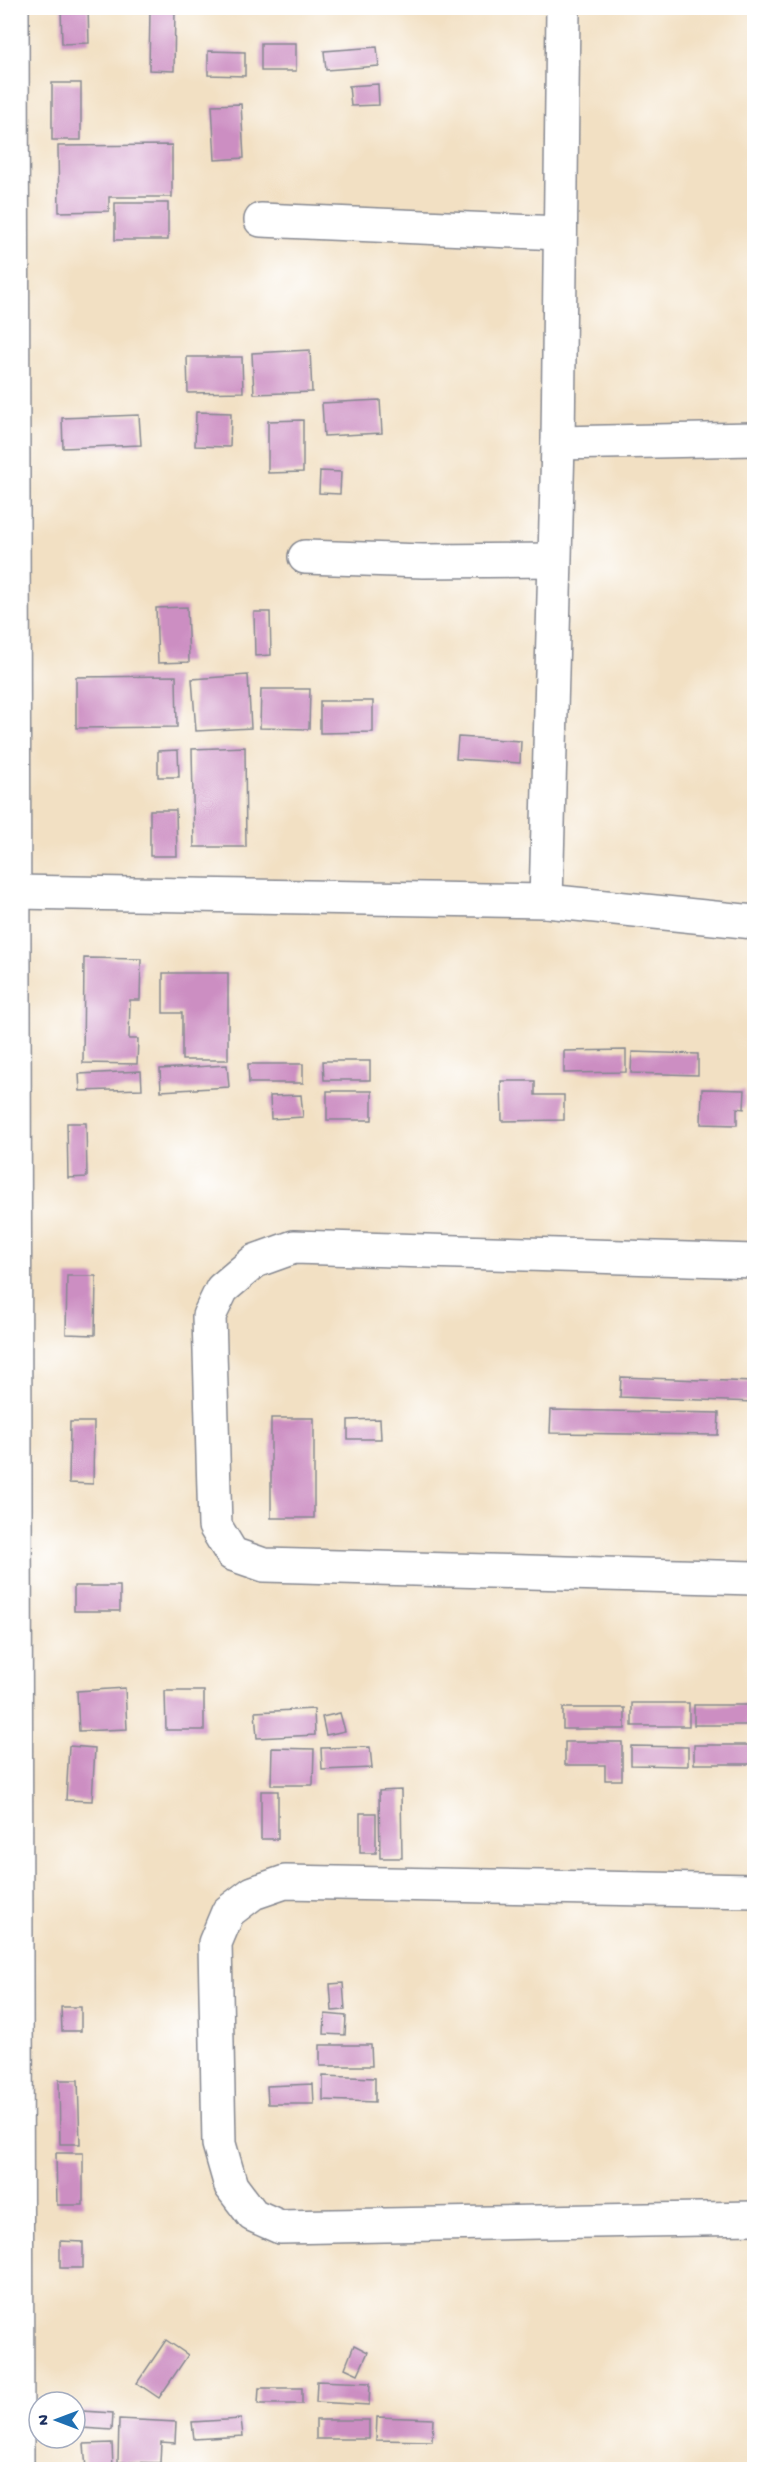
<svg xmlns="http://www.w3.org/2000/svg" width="762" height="2477" font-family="'Gochi Hand',sans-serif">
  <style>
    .building { fill: #cc8ec2 }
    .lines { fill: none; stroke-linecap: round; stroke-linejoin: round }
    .street-casing { stroke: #868890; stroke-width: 36 }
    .street { stroke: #fff; stroke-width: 33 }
  </style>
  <rect width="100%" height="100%" fill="#fff"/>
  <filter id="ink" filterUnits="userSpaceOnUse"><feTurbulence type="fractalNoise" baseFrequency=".0167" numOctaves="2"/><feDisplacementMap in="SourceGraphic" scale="12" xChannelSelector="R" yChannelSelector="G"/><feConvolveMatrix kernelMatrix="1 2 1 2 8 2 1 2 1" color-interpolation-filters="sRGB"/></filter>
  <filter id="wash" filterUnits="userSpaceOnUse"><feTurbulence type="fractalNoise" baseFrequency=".008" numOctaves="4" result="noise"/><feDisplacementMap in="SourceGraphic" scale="24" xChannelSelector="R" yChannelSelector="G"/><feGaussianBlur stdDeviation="1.35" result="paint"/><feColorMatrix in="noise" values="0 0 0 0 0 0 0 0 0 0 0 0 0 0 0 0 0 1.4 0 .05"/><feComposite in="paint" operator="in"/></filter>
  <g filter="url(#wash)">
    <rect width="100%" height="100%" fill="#f2e0c3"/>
    <g id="blocks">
      <g class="building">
        <path d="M61 8H88L89 43 62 44Z"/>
        <path d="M150 9H175L174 71 149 70Z"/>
        <rect x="261" y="43" width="35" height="28"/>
        <path d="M377 47 379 66 326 70 324 51Z"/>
        <path d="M208 51 245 52V76L208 75Z"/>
        <rect x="52" y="83" width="29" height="57"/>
        <path d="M378 84 379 105 351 106 349 86Z"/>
        <path d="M241 104 244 158 215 160 212 105Z"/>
        <path d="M172 145V197H109V211L59 212 58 146Z"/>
        <rect x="115" y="203" width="53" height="37"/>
        <path d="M310 350 312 392 254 394 252 353Z"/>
        <path d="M187 357H242L243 392 188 393Z"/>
        <path d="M380 400 382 433 324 436 322 403Z"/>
        <path d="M196 412 231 413 230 447 195 446Z"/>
        <path d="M139 415 141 445 63 448 62 418Z"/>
        <path d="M303 420V472L268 473V421Z"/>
        <path d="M320 471 341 472 340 494 319 493Z"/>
        <path d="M187 607 189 662 158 663 156 608Z"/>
        <path d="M254 612H270L271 655 255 656Z"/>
        <path d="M248 675 251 728 196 731 192 679Z"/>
        <path d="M176 676 177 727 76 728V677Z"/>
        <path d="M261 689H310L309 729 260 728Z"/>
        <path d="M320 701H373V732L320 733Z"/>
        <path d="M458 737 521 741 520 763 456 759Z"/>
        <path d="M245 747 246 847H194L192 749Z"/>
        <path d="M178 750 179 777H158V751Z"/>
        <path d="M150 810H176L177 856H150Z"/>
        <path d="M84 958 141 959 140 1000H130L129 1039H138L137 1064 83 1063Z"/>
        <path d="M163 973H228V1060H182V1013H163Z"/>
        <path d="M626 1050V1072L564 1073V1051Z"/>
        <path d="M632 1052 698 1054V1075L631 1073Z"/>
        <path d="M323 1061H370V1080H324Z"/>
        <path d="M248 1064H303V1083H249Z"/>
        <path d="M227 1065 229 1087 161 1091 160 1069Z"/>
        <path d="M141 1071 142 1089 80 1091 79 1074Z"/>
        <path d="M501 1081H535V1095H564V1120L502 1121Z"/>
        <path d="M702 1089 745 1090 744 1109 737 1108V1125L701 1124Z"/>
        <rect x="327" y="1091" width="45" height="29"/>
        <path d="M301 1095 303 1117 271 1119 270 1096Z"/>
        <path d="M67 1123H86L87 1177 68 1178Z"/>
        <path d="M67 1276H96L95 1335 66 1334Z"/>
        <path d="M621 1377 754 1382V1402L620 1397Z"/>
        <path d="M551 1410 719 1413 718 1435 550 1433Z"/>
        <rect x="271" y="1418" width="43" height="100"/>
        <path d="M380 1419 381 1439H348V1420Z"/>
        <path d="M70 1422H94L93 1484 69 1483Z"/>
        <rect x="74" y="1586" width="46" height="25"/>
        <path d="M125 1688 127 1729 79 1731 77 1691Z"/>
        <path d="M165 1691H204V1730H166Z"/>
        <rect x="632" y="1703" width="57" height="23"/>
        <rect x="694" y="1705" width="60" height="20"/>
        <rect x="563" y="1708" width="62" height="21"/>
        <path d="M314 1709 315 1735 257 1738 255 1712Z"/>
        <path d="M340 1713 345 1731 326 1735 322 1717Z"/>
        <path d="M565 1742H622V1780H605V1765H565Z"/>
        <rect x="694" y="1745" width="60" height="19"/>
        <path d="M69 1746 95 1748 92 1801 66 1800Z"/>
        <path d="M631 1746 688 1747V1766L631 1765Z"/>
        <path d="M370 1747 372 1768 322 1770 321 1748Z"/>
        <path d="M272 1748 314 1749 313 1785H271Z"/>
        <path d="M401 1790 402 1858H380L379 1791Z"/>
        <rect x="261" y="1791" width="17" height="48"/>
        <rect x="360" y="1813" width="16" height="40"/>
        <path d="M343 1983 345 2010 332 2011 330 1984Z"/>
        <path d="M61 2007H81V2031H62Z"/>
        <path d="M325 2014 346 2016 345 2035 324 2034Z"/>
        <path d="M320 2045H371L372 2066H320Z"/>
        <path d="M323 2076 375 2078V2102L323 2100Z"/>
        <path d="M59 2080H78L80 2144H60Z"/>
        <path d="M313 2084 314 2104H268L267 2086Z"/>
        <path d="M56 2153H83V2205H57Z"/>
        <path d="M60 2241 83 2242V2268H60Z"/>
        <path d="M166 2340 188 2355 159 2398 137 2383Z"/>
        <path d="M354 2345 368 2352 358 2374 345 2368Z"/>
        <path d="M317 2381 370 2383 369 2405 316 2402Z"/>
        <path d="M259 2388H302V2404H258Z"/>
        <path d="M83 2411 113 2413 112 2430 82 2428Z"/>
        <path d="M377 2417 433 2419 432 2441 376 2440Z"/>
        <path d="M119 2419 176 2422 175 2443 161 2442 160 2463 118 2462Z"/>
        <path d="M241 2419 243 2436 194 2439 192 2422Z"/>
        <rect x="316" y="2420" width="53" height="19"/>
        <path d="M112 2443 113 2468 86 2469 84 2444Z"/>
      </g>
    </g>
  </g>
  <g filter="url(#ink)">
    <use href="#blocks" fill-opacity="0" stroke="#868890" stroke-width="1.5"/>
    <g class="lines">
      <g class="street-casing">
        <g id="street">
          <path d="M12 8 17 2470"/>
          <path d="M261 220 560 233"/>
          <path d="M558 443 754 439"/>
          <path d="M305 557 423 561 554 560"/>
          <path d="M15 892 546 901 754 922"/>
          <path d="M546 901 558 443 563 8"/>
          <path d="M754 1261 294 1247 255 1261 222 1289 209 1316 215 1526 232 1554 264 1565 754 1578"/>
          <path d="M754 1891 285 1882 253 1893 228 1912 215 1943 219 2144 231 2186 253 2215 280 2227 754 2218"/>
        </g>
      </g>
      <use href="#street" class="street"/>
    </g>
  </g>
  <rect width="762" height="2477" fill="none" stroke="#fff" stroke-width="30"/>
  <g transform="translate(57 2420) rotate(270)"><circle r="28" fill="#ffffff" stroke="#a4acbf" stroke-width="1.5"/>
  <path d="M0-4.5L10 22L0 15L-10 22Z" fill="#1f6fb2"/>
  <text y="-9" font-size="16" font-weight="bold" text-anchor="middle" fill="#1b2f5e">N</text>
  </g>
</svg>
